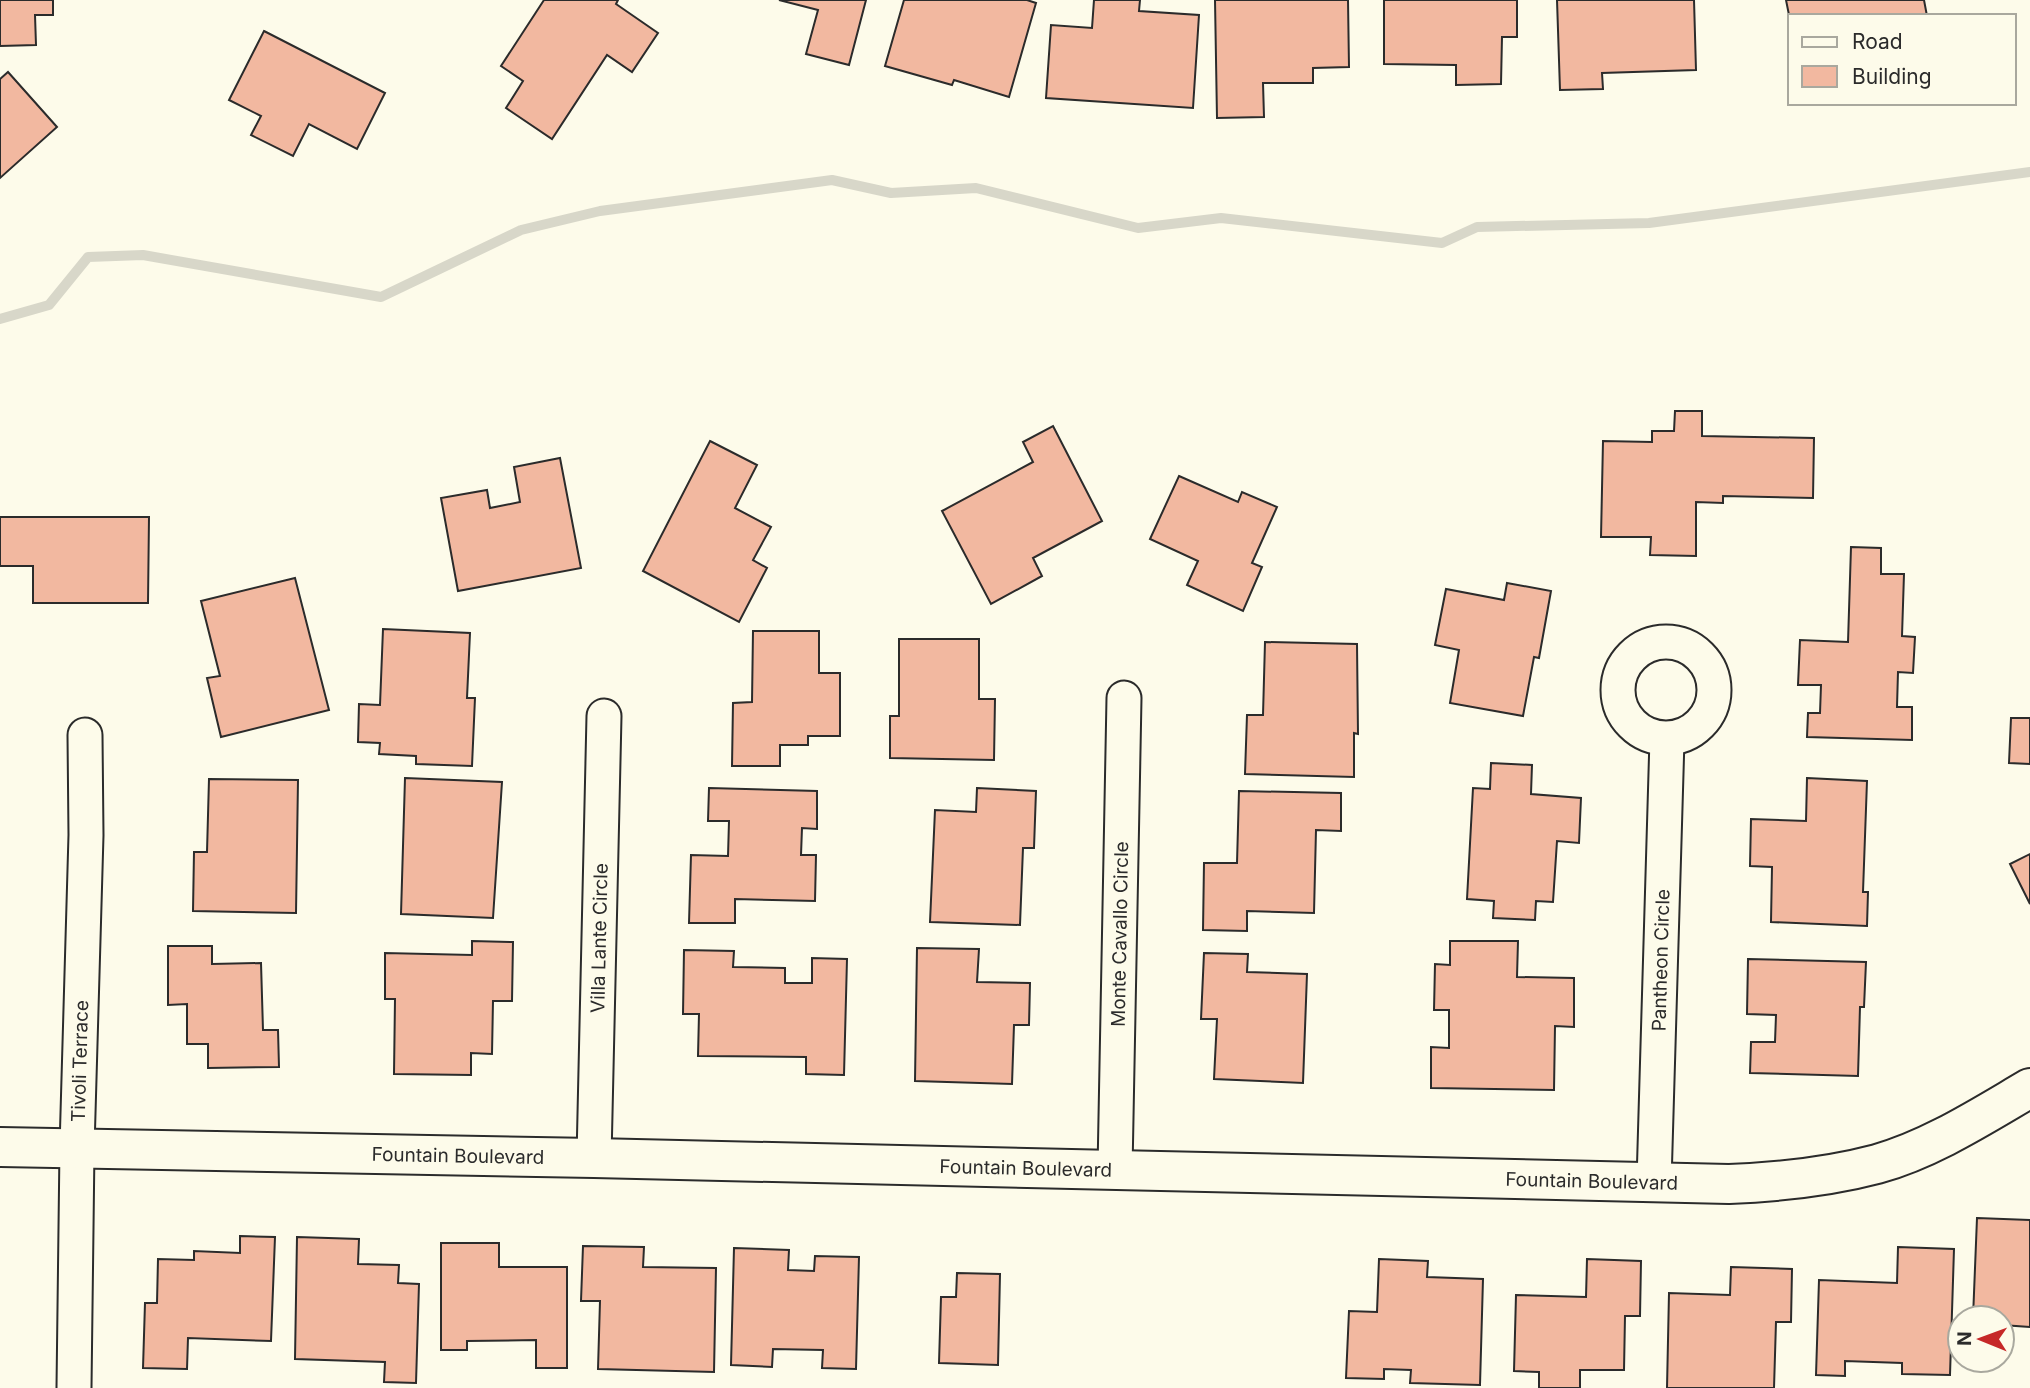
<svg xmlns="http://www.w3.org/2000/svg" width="2030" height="1388" font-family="Inter,sans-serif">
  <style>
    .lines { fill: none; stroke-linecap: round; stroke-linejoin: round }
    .stream { stroke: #d8d7c9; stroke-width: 10 }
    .building { fill: #f2b8a0; stroke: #2b2b2b; stroke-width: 2 }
    .minor-casing { stroke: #2b2b2b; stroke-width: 37 }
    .tertiary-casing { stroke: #2b2b2b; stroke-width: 42 }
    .minor { stroke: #fdfbea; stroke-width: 33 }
    .tertiary { stroke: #fdfbea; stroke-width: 38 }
    .labels { text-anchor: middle; stroke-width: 5; stroke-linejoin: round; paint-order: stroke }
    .street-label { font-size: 19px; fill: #2b2b2b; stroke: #fdfbea }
  </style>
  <rect width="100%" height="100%" fill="#fdfbea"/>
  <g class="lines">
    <path class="stream" d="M0 319 49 305 88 257 143 255 381 297 521 230 600 211 832 180 891 193 976 188 1138 228 1221 218 1442 243 1477 227 1649 223 2030 172"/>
  </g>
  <g class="building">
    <path d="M0 0H53V15H35L36 45 0 46Z"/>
    <path d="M544 0H618L616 4 658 33 632 72 607 55 552 139 506 108 523 81 501 66Z"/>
    <path d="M779 0H866L849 65 806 54 818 10Z"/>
    <path d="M904 0H1027L1036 3 1009 97 954 80 952 85 885 66Z"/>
    <path d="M1094 0H1140L1139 11 1199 15 1193 108 1046 98 1051 25 1092 28Z"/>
    <path d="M1215 0H1348L1349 67 1313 68V83H1263L1264 117 1217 118Z"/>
    <path d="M1384 0H1517V37H1502L1501 84 1456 85V65L1384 64Z"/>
    <path d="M1557 0H1694L1696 70 1602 73 1603 89 1560 90Z"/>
    <path d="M1786 0H1924L1927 16H1790V20Z"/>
    <path d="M264 31 385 93 357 149 309 124 293 156 251 135 261 116 229 100Z"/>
    <path d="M8 72 57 127 0 178V79Z"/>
    <path d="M1675 411H1702V436L1814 438 1813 498 1723 496V503L1696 502V556L1650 555 1651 537H1601L1603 441 1652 442V431H1674Z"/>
    <path d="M1053 426 1102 521 1033 558 1042 576 991 604 942 511 1033 462 1023 442Z"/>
    <path d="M710 441 757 465 735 508 771 527 753 560 767 568 739 622 643 571Z"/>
    <path d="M560 458 581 568 458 591 441 498 487 490 490 508 520 502 514 467Z"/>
    <path d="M1179 476 1238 502 1242 492 1277 507 1252 563 1262 567 1243 611 1187 585 1198 561 1150 539Z"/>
    <path d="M0 517H149L148 603H33V566H0Z"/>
    <path d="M1851 547 1881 548V574H1904L1902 636 1915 637 1913 673 1898 672 1897 707H1912V740L1807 737 1808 713H1820L1821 685H1798L1800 640 1848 642Z"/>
    <path d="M295 578 329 710 221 737 207 678 220 676 201 601Z"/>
    <path d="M1507 583 1551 591 1539 658 1534 657 1523 716 1450 703 1459 650 1435 645 1446 589 1504 600Z"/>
    <path d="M383 629 470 633 467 698H475L472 766 416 764V756L379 754 380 743 358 742 359 704 380 705Z"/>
    <path d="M753 631H819V673H840V736H808V745H780V766H732L733 703 752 702Z"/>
    <path d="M899 639H979V699H995L994 760 890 758V716H899Z"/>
    <path d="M1265 642 1357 644 1358 734 1354 733V777L1245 774 1247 715H1263Z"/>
    <path d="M2011 718H2030V764L2009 763Z"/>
    <path d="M1491 763 1532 765 1531 794 1581 798 1579 843 1557 841 1553 902 1536 901 1535 920 1493 918 1494 901 1467 899 1473 788 1490 789Z"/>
    <path d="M405 778 502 782 493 918 401 914Z"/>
    <path d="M1807 778 1867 781 1863 892H1868L1867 926 1771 922 1772 867 1750 866 1751 819 1806 821Z"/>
    <path d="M209 779 298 780 296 913 193 911 194 852H207Z"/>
    <path d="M709 788 817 791V829L802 828 801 855H816L815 901 735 899V923H689L691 855 728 856 729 821H708Z"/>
    <path d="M977 788 1036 791 1034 848H1023L1020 925 930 922 935 810 976 812Z"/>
    <path d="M1239 791 1341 793V831L1316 830 1314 913 1247 911V931L1203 930 1204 863H1237Z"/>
    <path d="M2030 854V904L2010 864Z"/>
    <path d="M472 941 513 942 512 1001H493L492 1054 471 1053V1075L394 1074 395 999H385V953L472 955Z"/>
    <path d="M1450 941H1518L1517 977 1574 978V1027L1555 1026 1554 1090 1431 1088V1047L1449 1048V1010H1434L1435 964 1450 965Z"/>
    <path d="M168 946H212V964L261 963 263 1030H278L279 1067 208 1068V1044H187V1004L168 1005Z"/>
    <path d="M917 948 979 949 977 982 1030 983 1029 1025H1014L1012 1084 915 1081Z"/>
    <path d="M684 950 734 951 733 967 785 968V983H812V958L847 959 844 1075 806 1074V1057L698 1056 699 1014H683Z"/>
    <path d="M1204 953 1248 954 1247 972 1307 974 1303 1083 1214 1079 1217 1019H1201Z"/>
    <path d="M1748 959 1866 962 1864 1007H1860L1858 1076 1750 1073 1751 1042H1775L1776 1015 1747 1014Z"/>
    <path d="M1977 1218 2030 1220V1327L2002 1325V1318H1973Z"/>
    <path d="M240 1236 275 1237 271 1341 188 1338 187 1369 143 1368 145 1303H157L158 1259 194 1260V1251L240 1253Z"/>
    <path d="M297 1237 359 1239 358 1264 399 1265 398 1283 419 1284 416 1383 384 1382 385 1362 295 1359Z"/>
    <path d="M441 1243H499V1267H567V1368H536V1340L467 1341V1350H441Z"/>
    <path d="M583 1246 644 1247 643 1267 716 1268 714 1372 598 1369 600 1301H581Z"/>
    <path d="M1898 1247 1954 1249 1950 1375 1902 1374V1363L1845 1361V1376L1816 1375 1819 1280 1897 1283Z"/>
    <path d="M734 1248 789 1250 788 1270 814 1271 815 1256 859 1257 856 1369 822 1368 823 1350 773 1349 772 1367 731 1365Z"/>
    <path d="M1379 1259 1428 1261 1427 1277 1483 1279 1480 1385 1410 1383 1411 1370 1384 1369V1379L1346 1378 1349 1311 1377 1312Z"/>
    <path d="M1587 1259 1641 1261 1640 1316H1625L1624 1370H1580V1388H1539V1372L1514 1371 1516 1295 1586 1297Z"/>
    <path d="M1731 1267 1792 1269 1791 1322H1776L1774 1388H1667L1669 1293 1730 1295Z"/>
    <path d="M957 1273 1000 1274 998 1365 939 1363 941 1297H956Z"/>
  </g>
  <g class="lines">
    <g class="minor-casing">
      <g id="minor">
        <circle cx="1666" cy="690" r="48"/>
        <path id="s1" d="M594 1158 604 716"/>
        <path id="s2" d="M1115 1170 1124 698"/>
        <path id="s3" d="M1654 1182 1667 739"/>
        <path id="s4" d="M74 1388 77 1148 86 835 85 735"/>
      </g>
    </g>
    <g class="tertiary-casing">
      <g id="tertiary">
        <path id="s5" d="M0 1147 594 1158 1729 1184C1779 1182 1828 1177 1877 1164 1931 1149 1982 1116 2030 1088"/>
      </g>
    </g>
    <use href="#minor" class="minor"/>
    <use href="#tertiary" class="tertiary"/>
  </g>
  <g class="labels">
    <g class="street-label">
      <text dy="7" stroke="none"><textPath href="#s2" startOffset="236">Monte Cavallo Circle</textPath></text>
      <text dy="7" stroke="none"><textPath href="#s1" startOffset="220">Villa Lante Circle</textPath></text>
      <text dy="7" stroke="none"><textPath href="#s3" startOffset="222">Pantheon Circle</textPath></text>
      <text dy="7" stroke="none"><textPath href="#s4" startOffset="327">Tivoli Terrace</textPath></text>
      <text dy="7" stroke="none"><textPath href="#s5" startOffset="458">Fountain Boulevard</textPath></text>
      <text dy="7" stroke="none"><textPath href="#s5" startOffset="1026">Fountain Boulevard</textPath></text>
      <text dy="7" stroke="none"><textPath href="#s5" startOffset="1592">Fountain Boulevard</textPath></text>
    </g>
  </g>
  <rect x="1788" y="14" width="228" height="91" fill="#fdfbea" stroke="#a9a89e" stroke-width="2"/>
  <rect x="1802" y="37" width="35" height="10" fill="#fdfbea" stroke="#a9a89e" stroke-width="2"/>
  <text x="1852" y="49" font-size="21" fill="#2b2b2b">Road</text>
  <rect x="1802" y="66" width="35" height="21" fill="#f2b8a0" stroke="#a9a89e" stroke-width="2"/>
  <text x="1852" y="84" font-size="21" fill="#2b2b2b">Building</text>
  <g transform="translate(1981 1339) rotate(271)"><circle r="33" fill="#fdfbea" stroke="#a9a89e" stroke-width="2"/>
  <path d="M0-5L12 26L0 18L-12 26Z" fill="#c62828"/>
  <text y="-10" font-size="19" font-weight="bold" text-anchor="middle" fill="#2b2b2b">N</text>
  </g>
</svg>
